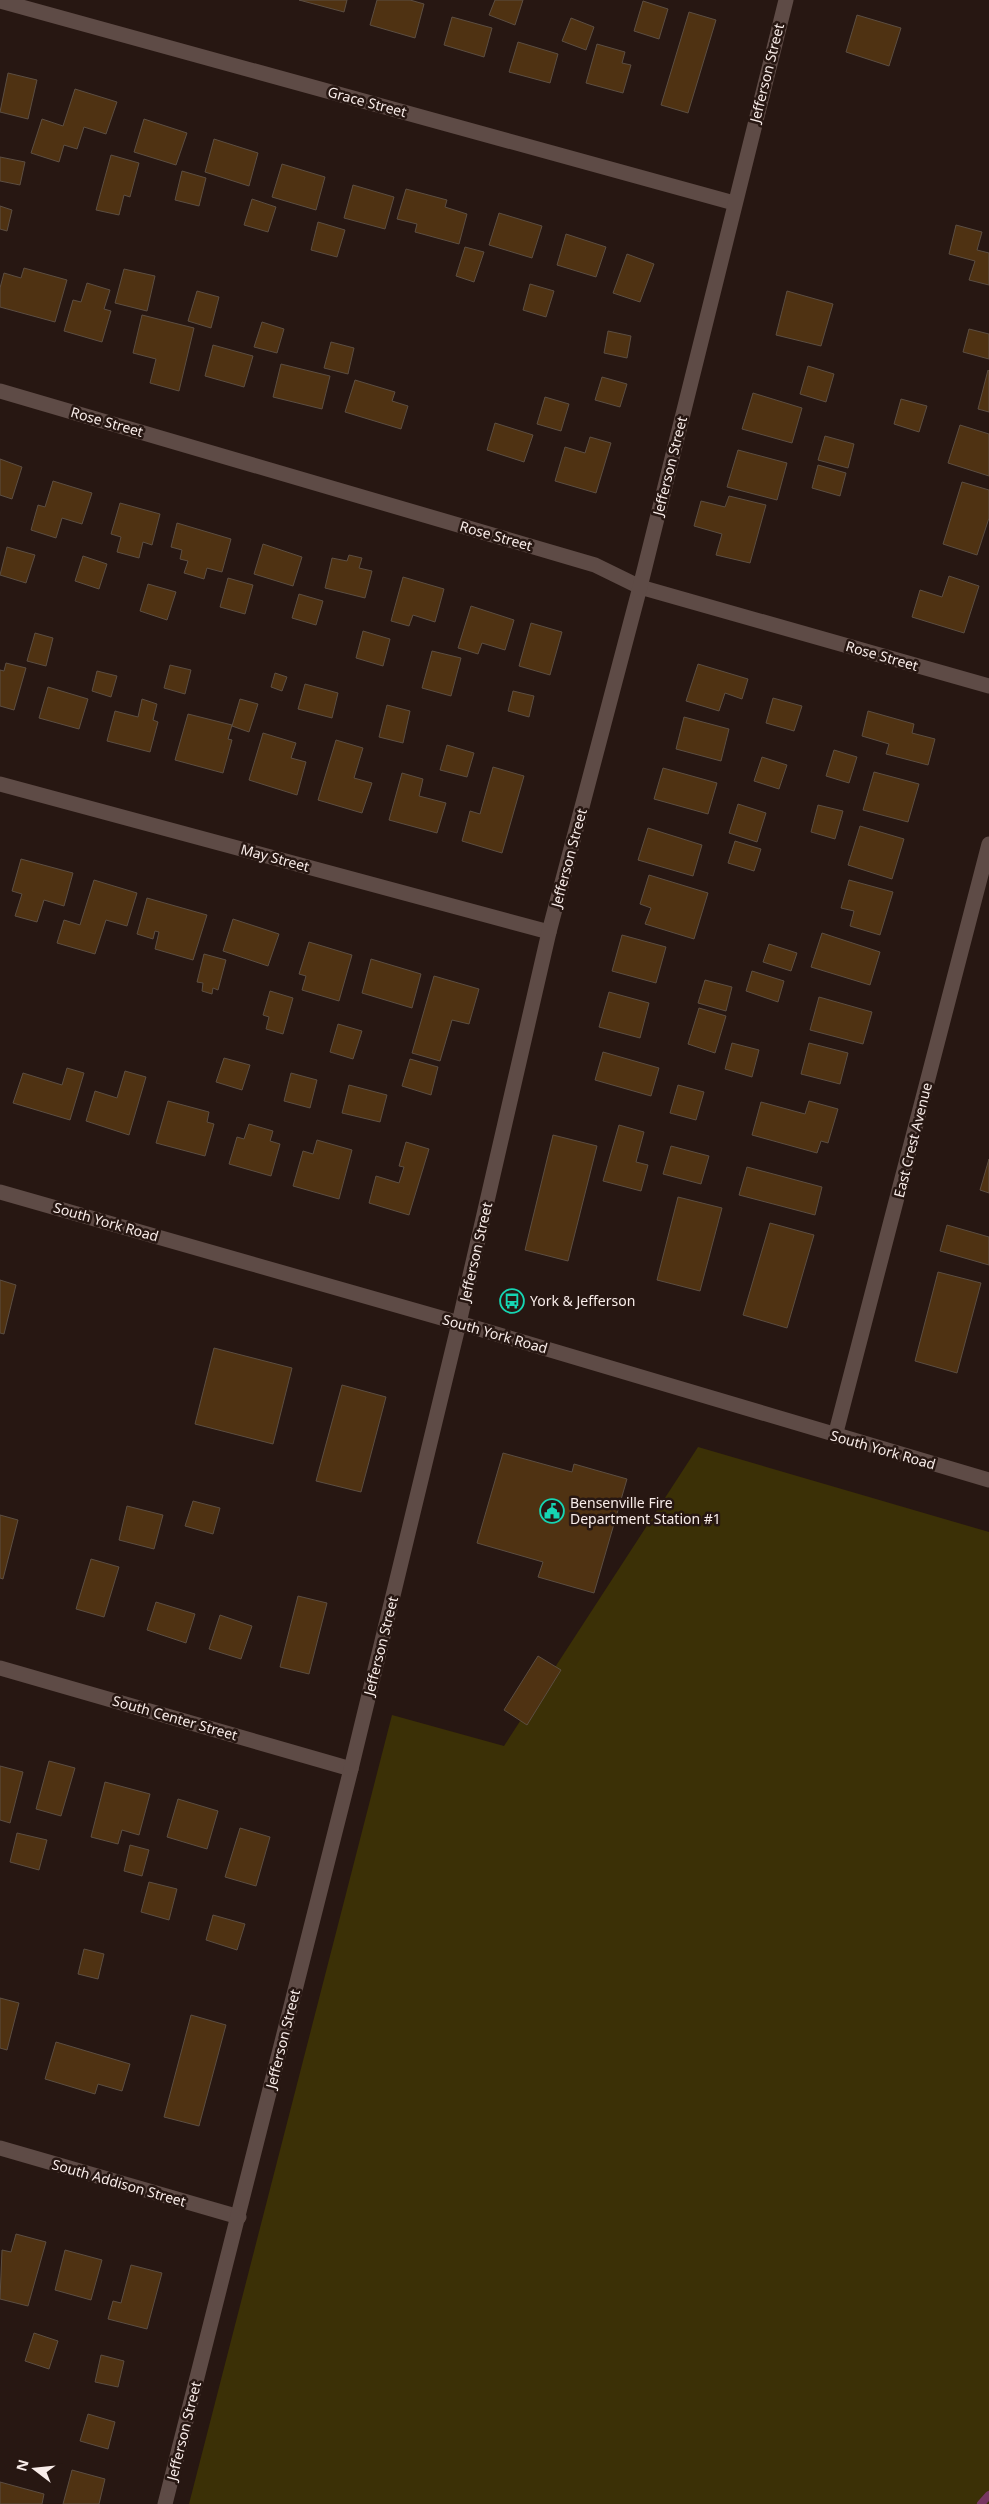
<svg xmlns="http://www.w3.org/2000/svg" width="989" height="2504" font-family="'Noto Sans',sans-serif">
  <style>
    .green { fill: #3b3006 }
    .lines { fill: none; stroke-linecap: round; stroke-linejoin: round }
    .stream { stroke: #763660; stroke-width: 8 }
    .building { fill: #4f3212; stroke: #5c4e42 }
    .street { stroke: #5e4b46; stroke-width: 15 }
    .secondary { stroke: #5e4b46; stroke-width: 15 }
    .labels { text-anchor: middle; stroke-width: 5; stroke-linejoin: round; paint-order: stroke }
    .street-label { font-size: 14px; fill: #f8ece9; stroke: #271712 }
    .poi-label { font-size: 14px; fill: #f8ece9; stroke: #271712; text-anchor: start }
  </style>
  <rect width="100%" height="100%" fill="#271712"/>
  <path class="green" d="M698 1447 989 1532V2504H189L392 1715 504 1746Z"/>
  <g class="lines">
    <path class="stream" d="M981 2504 989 2495"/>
  </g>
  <g class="building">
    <path d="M299 0H347L344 12Z"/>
    <path d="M377 0H410L424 4 415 38 370 25Z"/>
    <path d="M495 0H523L515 25 489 15Z"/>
    <path d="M643 1 668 9 659 39 634 31Z"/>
    <path d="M689 12 716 20 688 113 661 105Z"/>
    <path d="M857 15 901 28 889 66 846 52Z"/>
    <path d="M452 17 492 28 484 57 444 45Z"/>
    <path d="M571 18 594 27 586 50 562 41Z"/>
    <path d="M518 42 558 54 550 83 509 72Z"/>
    <path d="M597 44 625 52 622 63 631 65 623 93 586 83Z"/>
    <path d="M8 73 37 80 28 119 0 112Z"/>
    <path d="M75 89 117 102 106 134 84 127 77 149 64 145 59 162 31 153 42 119 63 126Z"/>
    <path d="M144 119 187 133 176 165 134 152Z"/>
    <path d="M214 139 258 153 249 186 205 172Z"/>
    <path d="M111 155 139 163 130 197 124 195 119 215 96 210Z"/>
    <path d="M0 157 25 162 20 185 0 181Z"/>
    <path d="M282 164 325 177 316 210 272 197Z"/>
    <path d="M182 171 206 178 199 206 175 200Z"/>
    <path d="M353 185 394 197 385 229 344 218Z"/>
    <path d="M406 189 447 200 445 207 467 214 459 244 415 232 417 224 397 219Z"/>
    <path d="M252 199 276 207 268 232 244 225Z"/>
    <path d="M0 206 12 210 7 231 0 229Z"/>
    <path d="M499 213 542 226 532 258 489 245Z"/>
    <path d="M318 222 345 230 337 257 311 250Z"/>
    <path d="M956 225 982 232 977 250 989 253V285L969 280 975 261 949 254Z"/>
    <path d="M566 234 606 247 596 277 557 265Z"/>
    <path d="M465 247 484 252 474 282 456 276Z"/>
    <path d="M627 254 654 264 640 302 613 293Z"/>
    <path d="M24 268 67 280 55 322 0 307V288L4 273 21 278Z"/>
    <path d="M124 269 155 276 147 311 115 303Z"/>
    <path d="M87 283 110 290 104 309 111 311 102 342 64 331 73 300 81 302Z"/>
    <path d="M530 284 554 291 546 317 523 310Z"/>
    <path d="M197 291 219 297 211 328 188 321Z"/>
    <path d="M787 291 833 304 821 346 776 335Z"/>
    <path d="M142 315 194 328 179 391 150 383 156 359 133 353Z"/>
    <path d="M262 322 284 329 277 353 254 347Z"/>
    <path d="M969 329 989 334V359L963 352Z"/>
    <path d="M608 331 631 336 627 358 604 353Z"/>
    <path d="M331 342 354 348 348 374 324 368Z"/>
    <path d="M213 345 253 356 244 387 205 376Z"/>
    <path d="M281 364 330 376 322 409 273 397Z"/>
    <path d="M808 366 834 374 826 402 800 394Z"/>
    <path d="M988 370 989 371V412L978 409Z"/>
    <path d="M602 377 627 384 620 407 595 400Z"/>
    <path d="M355 380 395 392 392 401 408 406 401 429 345 412Z"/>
    <path d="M753 393 802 408 792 443 742 429Z"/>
    <path d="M545 397 569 404 561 431 537 424Z"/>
    <path d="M901 399 927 406 919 432 894 424Z"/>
    <path d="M495 423 533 435 524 462 487 450Z"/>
    <path d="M960 425 989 434V476L948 463Z"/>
    <path d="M825 436 854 444 848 468 818 460Z"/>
    <path d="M590 437 611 443 596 493 555 481 565 447 585 453Z"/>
    <path d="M738 450 787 463 777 500 727 487Z"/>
    <path d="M0 459 22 467 12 499 0 495Z"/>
    <path d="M818 465 846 473 840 496 812 488Z"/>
    <path d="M53 481 92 493 82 524 62 518 56 538 31 530 38 505 45 507Z"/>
    <path d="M962 482 989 490V518L977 555 943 544Z"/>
    <path d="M729 496 766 505 750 563 716 555 722 534 694 526 701 501 725 507Z"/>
    <path d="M120 503 160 514 152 545 143 542 139 558 117 552 121 537 111 534Z"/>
    <path d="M177 523 231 539 222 572 207 568 204 579 184 573 188 561 180 559 182 550 171 547Z"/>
    <path d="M263 544 302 557 293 586 254 574Z"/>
    <path d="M7 547 35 555 26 583 0 575Z"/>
    <path d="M349 555 362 558 359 568 372 571 365 598 325 588 332 558 347 561Z"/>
    <path d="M83 556 107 564 99 589 75 581Z"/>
    <path d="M949 576 979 586 964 633 912 617 920 590 942 597Z"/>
    <path d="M403 577 444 589 435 622 413 615 409 626 391 621Z"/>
    <path d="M228 578 253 585 245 614 220 607Z"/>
    <path d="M148 584 176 592 167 620 140 611Z"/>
    <path d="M299 594 323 601 316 625 292 618Z"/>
    <path d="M471 606 514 620 505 650 482 643 478 654 458 648Z"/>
    <path d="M531 623 562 632 550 675 519 666Z"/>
    <path d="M363 631 390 639 383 666 356 658Z"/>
    <path d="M35 633 53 638 46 666 27 661Z"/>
    <path d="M432 651 461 658 451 696 422 688Z"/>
    <path d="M6 663 26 668 14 710 0 706V670L4 671Z"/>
    <path d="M698 664 748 679 742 699 725 693 719 711 686 701Z"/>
    <path d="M170 665 191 670 185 694 164 688Z"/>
    <path d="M97 671 117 676 111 697 92 691Z"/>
    <path d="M275 673 287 677 282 691 271 687Z"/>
    <path d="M305 684 338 693 332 718 298 709Z"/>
    <path d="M48 687 88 699 79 729 39 718Z"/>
    <path d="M513 691 534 696 529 717 508 711Z"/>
    <path d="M773 698 802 706 794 731 766 723Z"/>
    <path d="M142 699 157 704 153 720 158 722 150 752 107 741 115 711 138 717Z"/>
    <path d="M240 699 258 704 249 732 232 726Z"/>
    <path d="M387 705 410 711 403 743 379 737Z"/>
    <path d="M868 711 914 724 912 733 935 739 928 765 886 754 889 744 862 736Z"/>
    <path d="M188 714 232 725 228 739 232 740 223 773 175 760Z"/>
    <path d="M684 717 729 729 721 761 676 749Z"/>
    <path d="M263 733 296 743 291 758 306 762 297 795 249 780Z"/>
    <path d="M336 740 363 748 354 778 372 783 362 813 318 800Z"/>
    <path d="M447 745 474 753 467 777 440 770Z"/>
    <path d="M834 750 857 757 849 783 826 776Z"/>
    <path d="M762 757 787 765 779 789 754 781Z"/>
    <path d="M493 767 524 776 502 853 462 841 470 811 480 814Z"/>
    <path d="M663 768 717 783 708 814 654 799Z"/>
    <path d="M874 772 919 784 908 822 863 810Z"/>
    <path d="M402 773 423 779 419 796 446 803 437 833 389 820Z"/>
    <path d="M738 804 766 813 757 842 729 833Z"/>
    <path d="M818 805 843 811 835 839 811 832Z"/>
    <path d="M860 826 904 839 892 879 848 865Z"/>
    <path d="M648 828 702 845 693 876 638 860Z"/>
    <path d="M735 841 761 849 754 871 728 863Z"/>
    <path d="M21 859 73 873 64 906 44 900 37 922 15 916 22 894 12 891Z"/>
    <path d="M649 875 708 893 694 939 645 924 651 908 640 904Z"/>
    <path d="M94 880 137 893 127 926 106 920 95 954 57 943 64 920 80 925Z"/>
    <path d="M849 880 893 892 880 935 850 926 854 911 841 908Z"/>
    <path d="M147 898 207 915 193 960 155 949 159 932 155 931 153 939 137 934Z"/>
    <path d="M233 919 279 934 268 966 223 951Z"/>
    <path d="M822 933 880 952 870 985 811 967Z"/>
    <path d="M622 935 666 947 656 983 612 971Z"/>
    <path d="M309 942 352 955 339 1001 302 990 306 976 299 974Z"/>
    <path d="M769 944 797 953 791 971 763 962Z"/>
    <path d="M204 954 226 960 218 990 213 988 212 994 202 991 203 983 197 982Z"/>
    <path d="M371 959 421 974 412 1008 362 993Z"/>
    <path d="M752 971 784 981 778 1002 746 991Z"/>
    <path d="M434 976 479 989 469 1024 452 1020 440 1061 412 1053Z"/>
    <path d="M705 980 732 987 726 1011 698 1003Z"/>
    <path d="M270 991 293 998 283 1034 266 1029 269 1017 263 1015Z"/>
    <path d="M609 992 649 1003 640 1038 599 1027Z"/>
    <path d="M819 997 872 1012 863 1044 810 1030Z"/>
    <path d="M699 1008 726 1016 715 1053 688 1044Z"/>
    <path d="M338 1024 362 1031 353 1059 330 1052Z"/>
    <path d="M732 1043 759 1050 752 1077 725 1069Z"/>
    <path d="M809 1043 848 1053 840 1084 801 1074Z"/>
    <path d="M603 1052 659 1068 651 1096 595 1080Z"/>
    <path d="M224 1058 250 1065 242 1090 216 1082Z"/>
    <path d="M410 1059 438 1067 431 1095 402 1086Z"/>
    <path d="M67 1068 84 1073 70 1120 13 1103 23 1073 62 1085Z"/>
    <path d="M125 1071 146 1077 129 1135 86 1121 95 1091 117 1098Z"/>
    <path d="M291 1073 317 1080 310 1108 284 1101Z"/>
    <path d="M349 1085 387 1095 380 1122 342 1113Z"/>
    <path d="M678 1085 704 1092 696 1120 670 1113Z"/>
    <path d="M168 1101 209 1112 207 1122 214 1124 205 1156 156 1143Z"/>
    <path d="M809 1101 838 1109 828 1143 821 1141 817 1153 752 1135 761 1102 805 1114Z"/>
    <path d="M249 1124 273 1131 270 1141 280 1144 271 1176 229 1164 237 1137 244 1139Z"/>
    <path d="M619 1125 644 1132 636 1162 648 1165 641 1191 603 1181Z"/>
    <path d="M553 1135 597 1146 568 1261 525 1250Z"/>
    <path d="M317 1140 352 1150 339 1199 293 1186 303 1151 313 1154Z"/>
    <path d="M406 1142 429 1149 409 1215 369 1203 376 1176 399 1183 404 1167 399 1166Z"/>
    <path d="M671 1146 709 1156 701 1184 663 1174Z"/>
    <path d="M989 1159V1193L980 1190Z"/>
    <path d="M747 1167 822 1187 815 1215 739 1195Z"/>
    <path d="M678 1197 722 1208 700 1291 657 1280Z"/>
    <path d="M770 1223 814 1235 787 1328 743 1315Z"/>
    <path d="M947 1225 989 1237V1265L940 1251Z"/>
    <path d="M938 1272 981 1283 957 1373 915 1361Z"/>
    <path d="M0 1280 16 1285 4 1334 0 1333Z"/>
    <path d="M214 1348 292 1368 273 1444 195 1424Z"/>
    <path d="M342 1385 386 1397 361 1492 316 1481Z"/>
    <path d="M503 1453 572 1472 574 1464 627 1479 594 1593 538 1577 543 1562 477 1543Z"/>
    <path d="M193 1501 220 1508 213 1534 185 1526Z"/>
    <path d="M127 1506 163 1515 154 1549 119 1540Z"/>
    <path d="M0 1515 18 1520 3 1579 0 1578Z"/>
    <path d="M91 1559 119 1567 104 1617 76 1609Z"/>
    <path d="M298 1596 327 1603 309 1674 280 1667Z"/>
    <path d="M156 1602 195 1614 186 1643 147 1630Z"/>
    <path d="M220 1615 252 1626 241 1659 209 1649Z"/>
    <path d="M538 1656 561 1670 527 1725 504 1710Z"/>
    <path d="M49 1761 75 1768 61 1816 36 1809Z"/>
    <path d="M0 1766 23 1772 10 1823 0 1820Z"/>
    <path d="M105 1782 150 1794 139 1835 122 1830 118 1844 91 1837Z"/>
    <path d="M178 1799 218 1811 207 1849 167 1837Z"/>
    <path d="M240 1828 270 1837 256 1886 225 1877Z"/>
    <path d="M17 1833 47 1840 39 1870 10 1862Z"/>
    <path d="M130 1845 149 1850 142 1876 124 1871Z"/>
    <path d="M149 1882 177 1889 169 1920 141 1912Z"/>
    <path d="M213 1915 245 1924 237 1950 206 1940Z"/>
    <path d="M84 1949 104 1954 98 1979 78 1974Z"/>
    <path d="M0 1998 19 2003 7 2050 0 2048Z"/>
    <path d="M191 2015 226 2025 199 2126 164 2117Z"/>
    <path d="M56 2042 130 2064 122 2091 98 2084 95 2094 45 2079Z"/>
    <path d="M16 2234 46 2242 28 2306 0 2299 2 2250 11 2252Z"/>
    <path d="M65 2250 102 2260 91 2300 55 2290Z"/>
    <path d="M131 2265 162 2273 147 2329 108 2319 113 2301 121 2303Z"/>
    <path d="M34 2333 58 2341 49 2369 25 2361Z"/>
    <path d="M101 2355 124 2361 118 2387 95 2382Z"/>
    <path d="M88 2414 115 2422 108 2449 80 2441Z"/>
    <path d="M72 2470 105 2479 99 2504H63Z"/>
    <path d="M0 2482 44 2494 42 2504H0Z"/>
  </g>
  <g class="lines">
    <g class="street">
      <path d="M0 1 734 203"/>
      <path d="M0 391 595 565 640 587 989 686"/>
      <path d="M0 784 549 932"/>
      <path d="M835 1436 989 844"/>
      <path d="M0 1668 351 1769"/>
      <path d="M0 2148 239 2217"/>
    </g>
    <g class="secondary">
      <path d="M0 1192 459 1323 989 1480"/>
      <path d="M165 2504 351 1769 459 1323 549 932 640 587 786 0"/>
    </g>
  </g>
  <defs>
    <g id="bus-ring" transform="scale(1.25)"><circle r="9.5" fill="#271712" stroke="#16d5b3" stroke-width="1.5"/><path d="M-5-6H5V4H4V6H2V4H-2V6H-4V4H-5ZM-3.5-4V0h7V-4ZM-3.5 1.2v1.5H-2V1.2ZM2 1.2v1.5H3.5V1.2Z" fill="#16d5b3"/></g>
    <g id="civic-ring" transform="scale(1.25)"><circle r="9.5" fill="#271712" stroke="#16d5b3" stroke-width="1.5"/><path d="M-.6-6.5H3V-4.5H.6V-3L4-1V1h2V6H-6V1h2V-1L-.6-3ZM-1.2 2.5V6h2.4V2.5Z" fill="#16d5b3"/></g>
  </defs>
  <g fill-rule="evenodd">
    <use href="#bus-ring" x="512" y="1301"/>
    <use href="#civic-ring" x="552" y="1511"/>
  </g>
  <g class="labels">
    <g class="street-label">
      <text transform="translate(767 73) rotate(-76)" y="5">Jefferson Street</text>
      <text transform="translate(367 102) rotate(15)" y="5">Grace Street</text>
      <text transform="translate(107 422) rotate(16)" y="5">Rose Street</text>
      <text transform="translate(670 466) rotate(-76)" y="5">Jefferson Street</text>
      <text transform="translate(496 536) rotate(16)" y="5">Rose Street</text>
      <text transform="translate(882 656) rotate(16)" y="5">Rose Street</text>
      <text transform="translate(275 858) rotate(15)" y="5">May Street</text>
      <text transform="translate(569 858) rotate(-75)" y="5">Jefferson Street</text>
      <text transform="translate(913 1140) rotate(-76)" y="5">East Crest Avenue</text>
      <text transform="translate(106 1222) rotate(16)" y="5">South York Road</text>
      <text transform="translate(476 1252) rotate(-77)" y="5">Jefferson Street</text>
      <text transform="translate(495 1334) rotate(16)" y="5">South York Road</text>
      <text transform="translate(883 1450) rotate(16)" y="5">South York Road</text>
      <text transform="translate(381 1646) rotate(-76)" y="5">Jefferson Street</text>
      <text transform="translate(175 1718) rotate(16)" y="5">South Center Street</text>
      <text transform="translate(283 2039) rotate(-76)" y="5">Jefferson Street</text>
      <text transform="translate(119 2183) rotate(16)" y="5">South Addison Street</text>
      <text transform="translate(184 2431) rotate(-76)" y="5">Jefferson Street</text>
    </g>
    <g class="poi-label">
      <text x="530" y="1306">York &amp; Jefferson</text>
      <text x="570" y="1508">Bensenville Fire<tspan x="570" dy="16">Department Station #1</tspan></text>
    </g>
  </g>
  <g transform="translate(35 2469) rotate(286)" stroke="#271712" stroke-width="4" paint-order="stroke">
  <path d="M0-4L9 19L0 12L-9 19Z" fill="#f8ece9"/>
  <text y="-8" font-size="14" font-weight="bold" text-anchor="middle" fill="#f8ece9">N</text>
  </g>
</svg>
